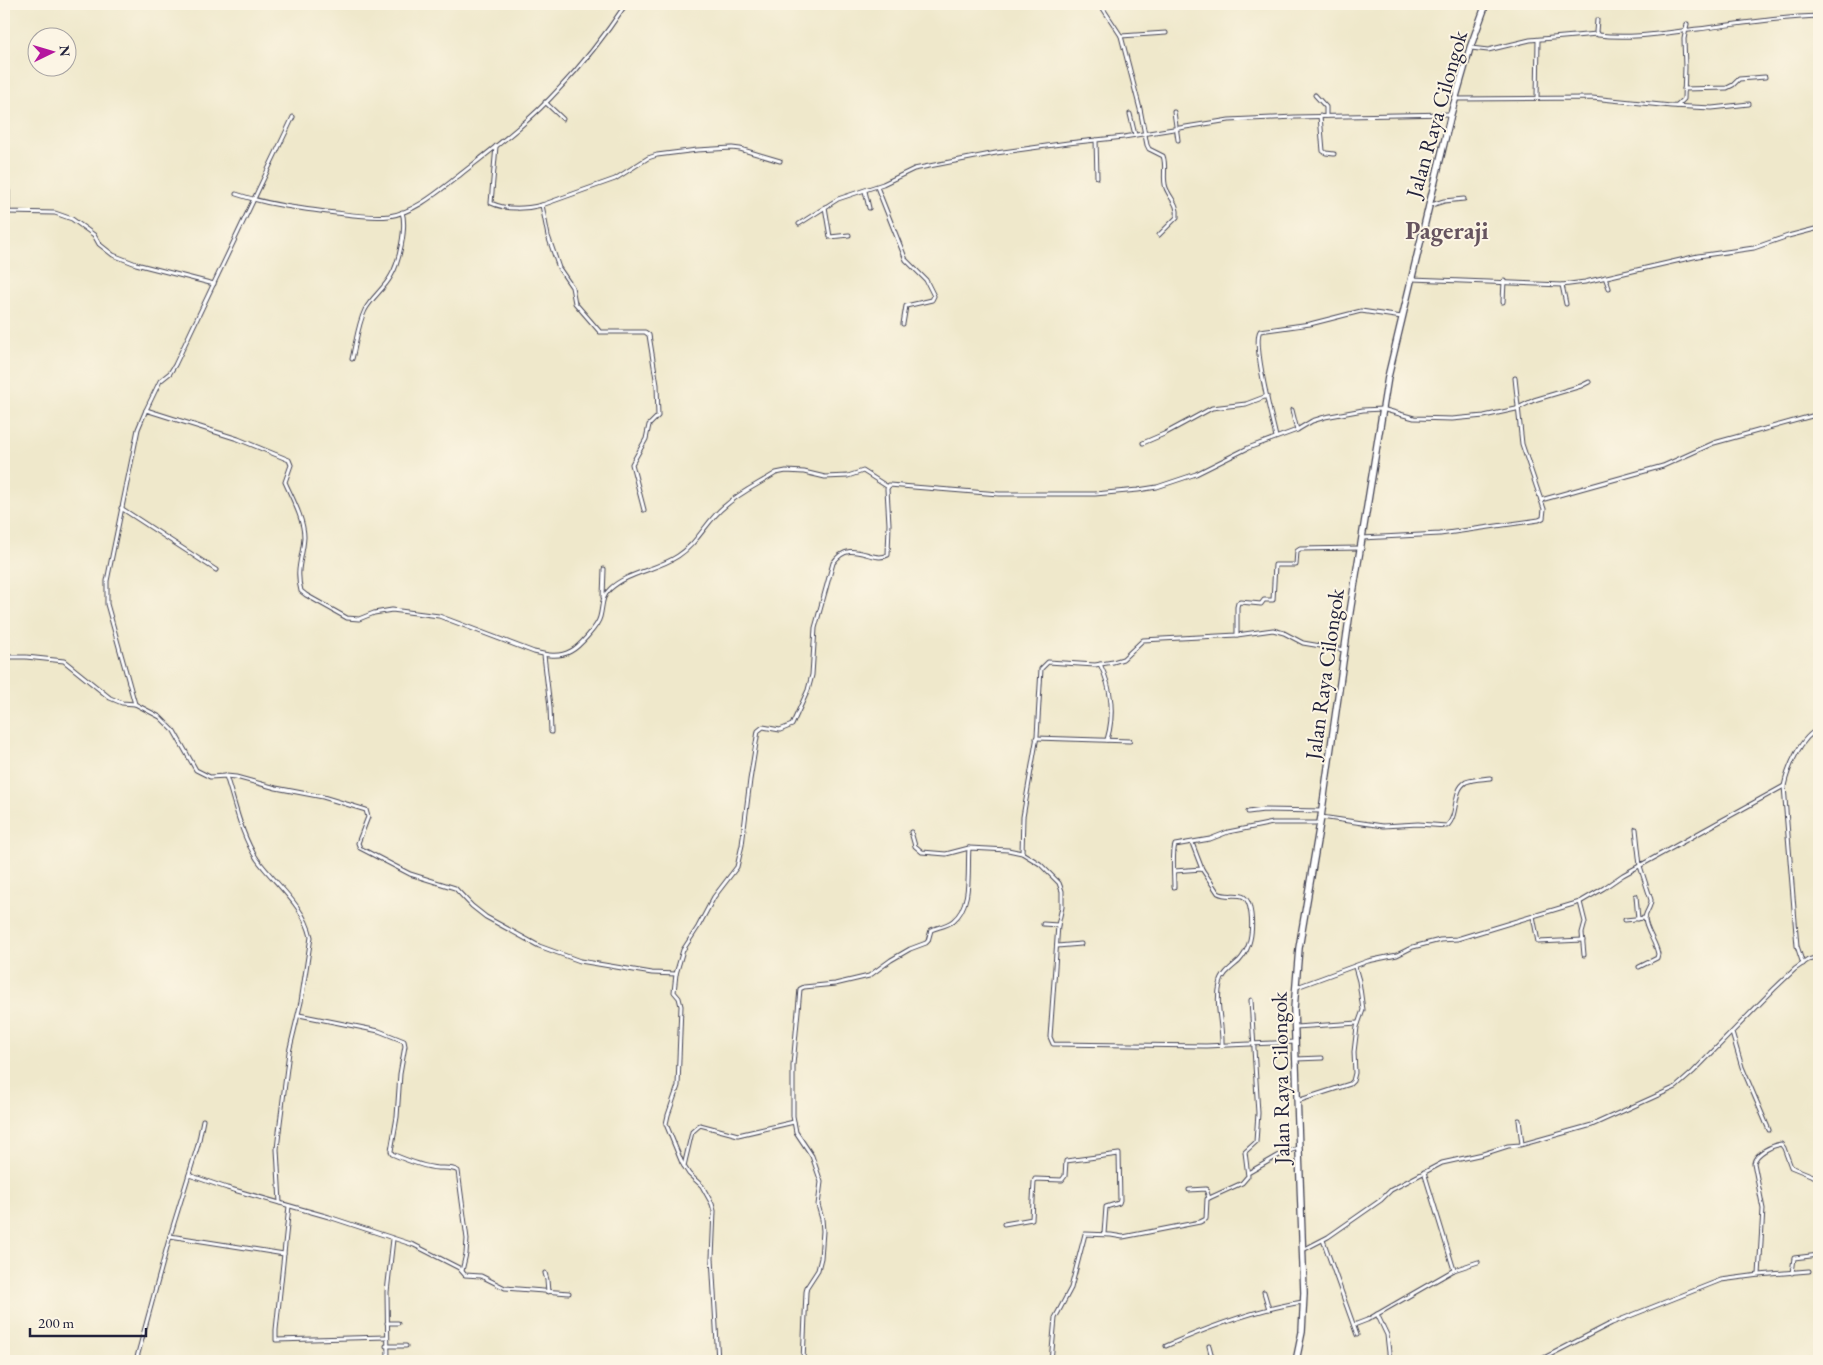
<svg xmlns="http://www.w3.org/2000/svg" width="1823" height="1365" font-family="'EB Garamond',serif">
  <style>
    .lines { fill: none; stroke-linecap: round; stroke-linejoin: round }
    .minor-casing { stroke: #414051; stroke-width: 5 }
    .trunk-casing { stroke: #414051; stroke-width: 8 }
    .minor { stroke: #fff; stroke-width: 3 }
    .trunk { stroke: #fff; stroke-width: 5.5 }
    .labels { text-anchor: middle; stroke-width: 4; stroke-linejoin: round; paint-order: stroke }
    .street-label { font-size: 22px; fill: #22223b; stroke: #fcf5e5 }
    .quarter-label { font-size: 25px; font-weight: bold; fill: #66545f; stroke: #fcf5e5 }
  </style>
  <rect width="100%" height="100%" fill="#fcf5e5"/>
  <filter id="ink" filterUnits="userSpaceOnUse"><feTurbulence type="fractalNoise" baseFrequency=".02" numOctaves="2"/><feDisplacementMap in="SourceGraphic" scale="10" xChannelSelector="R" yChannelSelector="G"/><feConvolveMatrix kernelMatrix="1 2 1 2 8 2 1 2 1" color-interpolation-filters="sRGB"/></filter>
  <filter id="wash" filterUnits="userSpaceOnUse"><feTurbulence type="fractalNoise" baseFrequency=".0096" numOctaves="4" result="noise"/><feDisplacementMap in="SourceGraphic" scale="20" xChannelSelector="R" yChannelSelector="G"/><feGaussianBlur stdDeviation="1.12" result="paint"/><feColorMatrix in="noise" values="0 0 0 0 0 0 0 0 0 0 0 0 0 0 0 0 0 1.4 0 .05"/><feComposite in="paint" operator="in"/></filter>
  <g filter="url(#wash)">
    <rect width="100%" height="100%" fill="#efe8cb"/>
  </g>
  <g filter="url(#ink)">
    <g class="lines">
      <g class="minor-casing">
        <g id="minor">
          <path d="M1100 4 1121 36 1140 109 1147 145 1149 149 1163 156C1167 166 1162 178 1166 188 1170 198 1179 205 1177 217L1159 235"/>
          <path d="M1597 20 1596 32 1598 35C1631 39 1665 33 1698 29 1738 24 1779 17 1819 16"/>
          <path d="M1121 36 1166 33"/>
          <path d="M1471 48 1488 50 1530 40 1597 34"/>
          <path d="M1684 89 1727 88 1733 85 1739 79 1765 77"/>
          <path d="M1315 95 1326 107V116"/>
          <path d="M1537 98 1538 40"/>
          <path d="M1455 99 1592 98 1671 106 1712 108 1749 104"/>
          <path d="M545 102 563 119"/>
          <path d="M1677 106 1684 99 1685 67 1684 39 1687 24"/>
          <path d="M1174 112 1178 140"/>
          <path d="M1130 114 1135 135"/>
          <path d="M1320 116 1323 151 1326 153 1334 154"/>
          <path d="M1096 140 1097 177"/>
          <path d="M496 146 491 203C506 210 526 209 542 205L548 236 559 268 572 287 575 303 600 332H645L649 335 657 385 658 416 649 425 646 439 632 464 644 510"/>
          <path d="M4 183 8 191V212L55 213 72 219 90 232 94 235 99 244 113 255 136 264 214 284"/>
          <path d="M877 187 906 260 926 280 934 296 932 300 906 306 903 324"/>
          <path d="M865 191 869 208"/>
          <path d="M236 194C269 205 302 209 336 213 353 215 372 218 389 216 416 212 440 190 461 174 494 148 530 121 558 90 583 64 606 34 626 4"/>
          <path d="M542 205 615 179 648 158 657 155 697 150 732 148 740 149 780 161"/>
          <path d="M1428 206 1444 201 1464 199"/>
          <path d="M825 207 830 237 849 235"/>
          <path d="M799 224 838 199 883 184 914 169 996 153 1068 143 1124 137 1229 120 1295 117 1450 114"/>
          <path d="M1605 277 1609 288"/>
          <path d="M1412 279 1562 285 1585 282 1698 256 1754 248 1788 236 1819 228"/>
          <path d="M1562 285 1566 304"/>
          <path d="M1503 302 1504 281"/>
          <path d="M352 359C356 343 358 324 365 310 372 297 384 289 391 276 399 263 407 227 402 212"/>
          <path d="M146 410 160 381 170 373 175 365 293 117"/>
          <path d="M1292 410 1297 430"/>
          <path d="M1276 437C1272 419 1252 344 1260 331L1310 324 1361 311 1402 317"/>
          <path d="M1143 443 1164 434 1212 408 1246 404 1267 396"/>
          <path d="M1541 500 1663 466 1714 443 1819 414"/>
          <path d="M121 508 216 570"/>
          <path d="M1362 538 1440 534 1539 520 1543 518 1544 509 1522 444 1515 378"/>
          <path d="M603 597 604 569"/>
          <path d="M1237 635V607L1238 603 1240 602 1261 604 1264 600H1273L1275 565H1296L1297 551 1300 549 1360 548"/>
          <path d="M544 655 550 707 551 732"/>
          <path d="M4 657H26L64 661 110 698 122 703 135 704"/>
          <path d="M1100 664C1112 689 1115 713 1107 740"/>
          <path d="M1036 738 1130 741"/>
          <path d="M226 776 236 777 276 788 323 797 366 810 368 817 358 843 360 848 410 874 455 888 472 906 486 917 539 946 580 961 652 973 676 974 683 950 698 927 714 897 737 867 742 845 750 780 758 731 763 727 780 730 792 725 808 690 812 675 815 628 833 563C851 537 871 564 888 555L889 524 887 489 889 485 999 494H1095L1138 490 1157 487 1196 474 1248 448 1297 430 1312 421 1325 417 1363 410 1382 409 1414 418 1452 419 1484 416 1516 409 1534 400 1581 386 1589 382"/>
          <path d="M1248 812 1264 810 1322 811"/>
          <path d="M1321 817 1383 826 1418 824 1447 826C1459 815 1452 790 1466 782 1473 779 1483 779 1490 778"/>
          <path d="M1636 829 1640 866 1651 900C1651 908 1645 912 1645 919 1646 931 1656 942 1658 954L1657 958 1639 967"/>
          <path d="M911 832 915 846 922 852 946 854 969 848 1008 850 1022 853 1040 864 1059 883 1062 891V907L1058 925 1050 1037 1053 1044 1206 1046 1295 1042"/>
          <path d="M1192 843 1202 869"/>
          <path d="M1022 853 1023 817 1037 736 1041 669 1048 662 1095 665 1113 662 1123 659 1143 640 1237 635 1273 630 1284 633 1303 643 1344 650"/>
          <path d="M1174 871 1202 869 1218 893C1227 898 1237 893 1244 897 1250 901 1250 909 1251 914 1253 931 1251 948 1239 961 1231 968 1222 974 1220 984 1215 1005 1223 1025 1222 1046"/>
          <path d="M1174 887C1174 877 1172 852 1175 845L1210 839 1228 832 1273 823H1320"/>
          <path d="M1636 896 1638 919"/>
          <path d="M1580 902 1585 922 1582 933 1584 955"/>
          <path d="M1533 916 1538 942 1583 940"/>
          <path d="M1625 920 1645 918"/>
          <path d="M1043 924 1058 925"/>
          <path d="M1057 946 1081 944"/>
          <path d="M1803 964 1797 946 1784 786C1788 768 1801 736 1819 729"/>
          <path d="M676 974 674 992 679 998 681 1006 678 1086 668 1115 666 1124 682 1163 689 1174 702 1186 712 1204 714 1211 712 1258 718 1361"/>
          <path d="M1297 987 1368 961 1397 955 1413 947 1440 940 1457 939 1580 902 1604 888 1623 875 1784 786"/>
          <path d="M299 1015 379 1031 404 1041 405 1046 400 1074 397 1117 391 1151 392 1154C406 1160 423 1167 438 1168 445 1168 452 1167 458 1171L467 1239 466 1254 462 1271"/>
          <path d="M1295 1027 1358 1023"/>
          <path d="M1732 1033 1742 1067 1769 1130"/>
          <path d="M1296 1059 1322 1058"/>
          <path d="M1297 1101 1350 1084 1353 1081 1355 1073 1354 1052 1357 1027 1363 1010 1359 981 1355 967"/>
          <path d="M1519 1120 1522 1144"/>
          <path d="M684 1166 692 1132 700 1125 738 1135 794 1122"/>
          <path d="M1424 1172 1454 1270"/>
          <path d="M1248 1173 1283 1153 1298 1148"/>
          <path d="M189 1175 227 1188 329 1217 414 1245 459 1268 465 1275 481 1276 505 1288 569 1293"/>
          <path d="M1189 1190 1206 1189 1209 1198"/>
          <path d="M280 1203 277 1149 280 1123 289 1052 301 1002 311 937C304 905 275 884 257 859 241 835 235 803 226 776L210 777 196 770 174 731 160 717 135 704 133 697 107 604V581L138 429 146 410 238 439 289 460 291 465 285 482C292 498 304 519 304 537 303 558 295 568 301 591L306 595 347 618 359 619 374 613 392 610 439 616 534 652C546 655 559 658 571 651 579 647 598 626 600 617 603 606 601 597 610 589 628 572 657 570 678 556 698 543 707 520 725 506 740 492 759 484 776 473L786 471 804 472 825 477 848 476 863 471 888 487"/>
          <path d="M289 1206 276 1330V1340L386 1337"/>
          <path d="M1004 1224 1032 1219 1034 1182 1035 1179 1062 1180 1065 1176 1066 1161 1119 1154 1120 1200 1119 1203 1106 1207 1104 1234"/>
          <path d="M170 1236 284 1254"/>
          <path d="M1323 1240 1357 1335"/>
          <path d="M1303 1250 1328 1237 1381 1200 1391 1190 1442 1163 1483 1154 1508 1146 1520 1145 1592 1125 1676 1087 1693 1072 1774 989 1795 969 1808 960 1819 957"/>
          <path d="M545 1273 547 1280 548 1292"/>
          <path d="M1792 1273 1794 1258 1819 1255"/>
          <path d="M1759 1275 1763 1209 1754 1163C1756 1153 1771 1146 1781 1144L1784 1148 1791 1167 1813 1176H1818"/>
          <path d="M1264 1292 1269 1309"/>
          <path d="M1377 1314 1387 1335 1390 1361"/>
          <path d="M387 1323H398"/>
          <path d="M1354 1325 1367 1320 1454 1270 1478 1262"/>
          <path d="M386 1346H406"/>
          <path d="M1166 1346C1209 1327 1256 1309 1303 1302"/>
          <path d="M1209 1346 1213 1361"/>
          <path d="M136 1361 170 1236 198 1145 203 1120"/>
          <path d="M388 1361 387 1292 393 1239"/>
          <path d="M803 1361 806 1292 807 1287 818 1270 821 1258 823 1231 822 1219 818 1205 821 1182 812 1156 796 1132 793 1116V1065L800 989 804 987 835 984 869 976 891 960 910 949 926 943 928 941 931 930C938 927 947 926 953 921 973 905 967 870 969 848"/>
          <path d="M1051 1361 1055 1318 1071 1288 1085 1234 1111 1235 1123 1237 1200 1222 1206 1219 1207 1199 1242 1183 1248 1176 1245 1152 1256 1142 1258 1113 1251 1000"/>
          <path d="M1538 1361 1612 1323 1721 1280 1759 1275 1809 1271"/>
          <path d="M1808 1361 1819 1358"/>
        </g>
      </g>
      <g class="trunk-casing">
        <path id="trunk" d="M1296 1361 1302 1332 1304 1293 1294 1009 1299 948 1321 817 1350 612 1388 377 1451 114 1470 48 1486 4"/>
      </g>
      <use href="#minor" class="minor"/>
      <use href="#trunk" class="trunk"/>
    </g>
  </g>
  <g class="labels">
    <g class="street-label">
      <text transform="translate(1436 114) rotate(-74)" y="8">Jalan Raya Cilongok</text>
      <text transform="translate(1324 674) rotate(-82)" y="8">Jalan Raya Cilongok</text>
      <text transform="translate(1280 1078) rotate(-91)" y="8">Jalan Raya Cilongok</text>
    </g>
    <g class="quarter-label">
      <text x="1447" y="239">Pageraji</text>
    </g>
  </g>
  <rect width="1823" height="1365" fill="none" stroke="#fcf5e5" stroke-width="20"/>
  <g transform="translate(52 52) rotate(85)"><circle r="24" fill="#fcf5e5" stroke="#a5a1a1"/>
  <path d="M0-4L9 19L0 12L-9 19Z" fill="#b5179e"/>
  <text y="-8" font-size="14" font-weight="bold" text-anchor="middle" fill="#22223b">N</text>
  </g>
  <path d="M30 1328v8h116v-8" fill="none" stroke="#22223b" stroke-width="2.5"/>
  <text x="38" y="1328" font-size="15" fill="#22223b" stroke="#fcf5e5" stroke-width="4" paint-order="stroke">200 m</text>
</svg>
